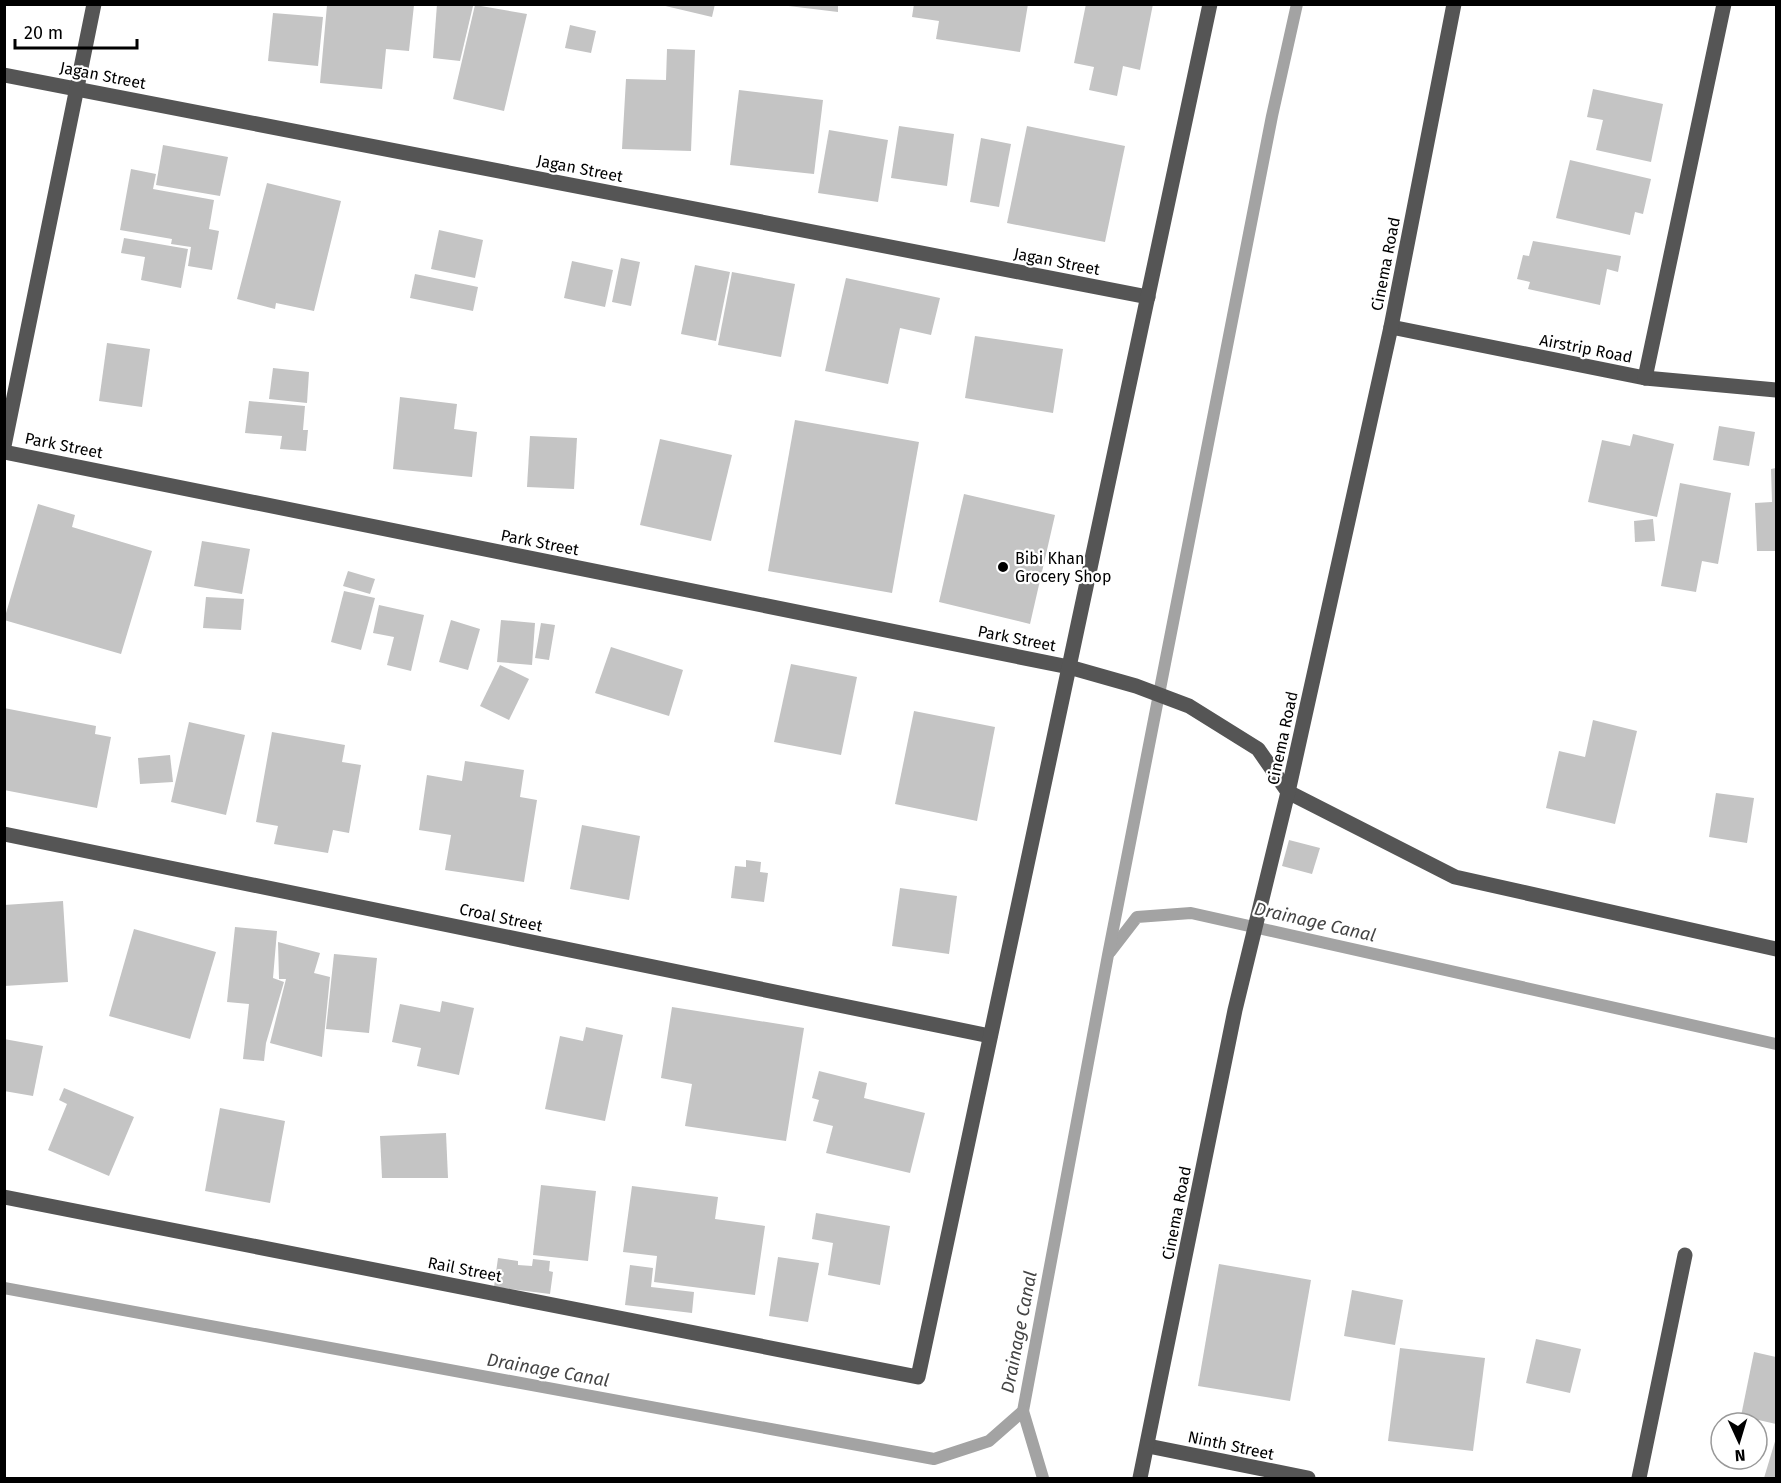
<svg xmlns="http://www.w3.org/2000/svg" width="1781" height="1483" font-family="'Fira Sans',sans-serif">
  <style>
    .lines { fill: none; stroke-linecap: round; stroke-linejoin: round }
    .stream { stroke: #a3a3a3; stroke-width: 12 }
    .building { fill: #c4c4c4 }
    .minor { stroke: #555; stroke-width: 15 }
    .poi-dot { fill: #000; stroke: #fff; stroke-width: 2 }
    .labels { text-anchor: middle; stroke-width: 4.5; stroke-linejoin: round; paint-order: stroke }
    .street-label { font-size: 16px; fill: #000; stroke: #fff }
    .poi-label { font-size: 16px; fill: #000; stroke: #fff; text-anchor: start }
    .water-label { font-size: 18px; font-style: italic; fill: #444; stroke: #fff }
  </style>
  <rect width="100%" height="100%" fill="#fff"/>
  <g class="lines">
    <g class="stream">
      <path d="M1110 952 1137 917 1191 913 1776 1044"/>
      <path d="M4 1288 934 1459 989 1441 1023 1411 1108 955 1272 116 1297 4"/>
      <path d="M1023 1411 1043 1478"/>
    </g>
  </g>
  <g class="building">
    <path d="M437 4 473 6 460 61 433 58Z"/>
    <path d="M657 4H715L712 17Z"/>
    <path d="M772 4H838V12Z"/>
    <path d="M914 4H1028L1020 52 936 39 939 21 912 17Z"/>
    <path d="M1086 4H1153L1140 70 1123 66 1117 96 1089 90 1094 67 1074 63Z"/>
    <path d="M327 5H414L409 51 386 49 382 89 320 83Z"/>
    <path d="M475 5 527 14 504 111 453 99Z"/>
    <path d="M273 13 323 17 318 66 268 61Z"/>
    <path d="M570 25 596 31 591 53 565 48Z"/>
    <path d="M667 49 695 50 691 151 622 149 626 79 666 80Z"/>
    <path d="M1593 89 1663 104 1651 162 1596 150 1603 120 1587 117Z"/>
    <path d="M739 90 823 100 814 174 730 165Z"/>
    <path d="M899 126 954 134 947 186 891 178Z"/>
    <path d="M1027 126 1125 146 1105 242 1007 223Z"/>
    <path d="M829 130 888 140 878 202 818 193Z"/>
    <path d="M981 138 1011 144 999 207 970 202Z"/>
    <path d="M163 145 228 157 220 196 156 185Z"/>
    <path d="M1570 160 1651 179 1643 214 1635 212 1630 235 1556 218Z"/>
    <path d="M131 169 156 174 153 189 214 200 209 229 219 231 212 270 188 266 191 247 171 244 172 239 120 230Z"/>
    <path d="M267 183 341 201 314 311 276 303 275 309 237 299Z"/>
    <path d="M439 230 483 240 475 278 431 269Z"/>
    <path d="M124 238 188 249 181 288 141 280 145 257 121 253Z"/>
    <path d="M1533 241 1621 256 1618 272 1607 269 1600 305 1528 289 1530 282 1517 279 1523 255 1529 256Z"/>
    <path d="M621 258 640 262 631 306 612 302Z"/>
    <path d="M572 261 613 270 605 307 564 298Z"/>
    <path d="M695 265 730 272 716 341 681 334Z"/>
    <path d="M732 272 795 284 781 357 718 345Z"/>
    <path d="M415 274 478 287 473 311 410 298Z"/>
    <path d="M846 278 940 298 931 335 900 328 888 384 825 371Z"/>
    <path d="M975 336 1063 349 1053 413 965 398Z"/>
    <path d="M107 343 150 349 142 407 99 401Z"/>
    <path d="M273 368 309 372 307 403 269 399Z"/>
    <path d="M400 397 457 404 454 429 477 432 472 477 393 469Z"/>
    <path d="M249 401 305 406 303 430H308L306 451 280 449 282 436 245 433Z"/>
    <path d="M795 420 919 442 892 593 768 571Z"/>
    <path d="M1719 426 1755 432 1749 466 1713 460Z"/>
    <path d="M1633 434 1674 444 1657 517 1588 502 1602 440 1630 446Z"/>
    <path d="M530 436 577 438 574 489 527 487Z"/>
    <path d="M660 439 732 455 711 541 640 525Z"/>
    <path d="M1776 468V551H1757L1755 503 1772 502 1771 469Z"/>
    <path d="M1680 483 1731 493 1718 564 1702 561 1696 592 1661 586Z"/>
    <path d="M964 494 1055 515 1030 624 939 602Z"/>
    <path d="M38 504 75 515 72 527 152 551 121 654 4 620Z"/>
    <path d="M1653 519 1655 541 1635 542 1634 521Z"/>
    <path d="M202 541 250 549 242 594 194 586Z"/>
    <path d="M348 571 375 579 370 594 343 586Z"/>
    <path d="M344 591 375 598 361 650 331 642Z"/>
    <path d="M206 597 244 599 241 630 203 628Z"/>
    <path d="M379 605 424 615 411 671 387 665 394 637 373 633Z"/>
    <path d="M451 620 480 629 468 670 439 662Z"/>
    <path d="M501 620 535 623 532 665 497 662Z"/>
    <path d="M541 623 555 625 549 660 535 658Z"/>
    <path d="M611 647 683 670 669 716 595 693Z"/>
    <path d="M791 664 857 677 841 755 774 742Z"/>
    <path d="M500 665 529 679 509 720 480 706Z"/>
    <path d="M4 708 96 726 95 734 111 737 97 808 4 790Z"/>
    <path d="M914 711 995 727 977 821 895 804Z"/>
    <path d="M1593 720 1637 731 1615 824 1546 808 1559 751 1585 757Z"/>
    <path d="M189 722 245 735 226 815 171 802Z"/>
    <path d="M272 732 345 745 342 762 361 765 349 833 333 830 328 853 274 844 278 826 256 822Z"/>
    <path d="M170 755 173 782 140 784 138 758Z"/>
    <path d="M465 761 524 770 520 797 537 800 524 882 445 870 451 835 419 830 427 775 462 781Z"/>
    <path d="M1716 793 1754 798 1747 843 1709 837Z"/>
    <path d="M582 825 640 836 629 900 570 889Z"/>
    <path d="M1289 840 1320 848 1312 874 1282 866Z"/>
    <path d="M746 860 761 862 760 872 768 873 764 902 731 898 735 866 746 867Z"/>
    <path d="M900 888 957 896 949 954 892 946Z"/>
    <path d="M63 901 68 982 4 986V905Z"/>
    <path d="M235 927 277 931 273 978 284 982 266 1043 264 1061 243 1059 249 1004 227 1002Z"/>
    <path d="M134 929 216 952 190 1039 109 1016Z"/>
    <path d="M278 942 320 953 314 973 330 977 322 1057 270 1043 286 979H279Z"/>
    <path d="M334 954 377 958 369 1033 326 1029Z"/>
    <path d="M442 1001 474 1008 459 1075 417 1066 421 1048 392 1042 400 1004 440 1012Z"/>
    <path d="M672 1007 804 1028 786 1141 685 1126 692 1084 661 1078Z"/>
    <path d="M586 1027 623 1035 605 1121 545 1109 560 1036 583 1041Z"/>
    <path d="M4 1039 43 1046 33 1096 4 1091Z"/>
    <path d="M819 1071 867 1083 864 1098 925 1113 910 1173 826 1153 833 1126 813 1121 819 1100 812 1098Z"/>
    <path d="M64 1088 134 1117 109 1176 48 1150 67 1104 59 1100Z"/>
    <path d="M220 1108 285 1121 270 1203 205 1191Z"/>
    <path d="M446 1133 448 1178H382L380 1136Z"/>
    <path d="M541 1185 596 1191 588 1261 533 1255Z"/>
    <path d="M632 1186 718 1197 715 1219 765 1226 755 1295 654 1282 657 1256 623 1252Z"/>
    <path d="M816 1213 890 1226 880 1285 828 1275 833 1243 812 1239Z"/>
    <path d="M778 1257 819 1263 808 1322 769 1316Z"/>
    <path d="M498 1258 518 1261V1265L532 1266 533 1259 550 1261 549 1271 553 1272 550 1294 494 1287Z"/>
    <path d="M1219 1264 1311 1280 1290 1401 1198 1386Z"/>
    <path d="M630 1265 653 1268 651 1287 694 1292 692 1313 625 1305Z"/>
    <path d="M1352 1290 1403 1300 1395 1345 1344 1336Z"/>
    <path d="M1536 1339 1581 1349 1570 1393 1526 1383Z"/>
    <path d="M1400 1348 1485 1358 1473 1451 1388 1441Z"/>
    <path d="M1754 1352 1776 1357V1424L1741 1416Z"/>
    <path d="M1776 1438V1478H1764Z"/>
  </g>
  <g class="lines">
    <g class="minor">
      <path d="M4 75 1148 297"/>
      <path d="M1391 327 1645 378 1776 390"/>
      <path d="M1645 378 1724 4"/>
      <path d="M4 446 94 4"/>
      <path d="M4 452 1069 667 1136 686 1189 706 1258 749 1288 792 1455 877 1776 949"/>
      <path d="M4 834 990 1036"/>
      <path d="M4 1197 918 1377 1210 4"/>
      <path d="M1148 1446 1308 1478"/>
      <path d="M1140 1478 1235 1010 1288 792 1391 327 1454 4"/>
      <path d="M1639 1478 1685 1255"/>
    </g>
  </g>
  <circle class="poi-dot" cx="1003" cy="567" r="6"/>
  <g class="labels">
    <g class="street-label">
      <text transform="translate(103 75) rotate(11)" y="6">Jagan Street</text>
      <text transform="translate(580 168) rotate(11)" y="6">Jagan Street</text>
      <text transform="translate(1057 261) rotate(11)" y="6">Jagan Street</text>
      <text transform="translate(1385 264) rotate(-79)" y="6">Cinema Road</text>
      <text transform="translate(1586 348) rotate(11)" y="6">Airstrip Road</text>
      <text transform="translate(64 445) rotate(11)" y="6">Park Street</text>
      <text transform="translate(540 542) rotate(11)" y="6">Park Street</text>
      <text transform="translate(1017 638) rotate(11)" y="6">Park Street</text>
      <text transform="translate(1282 738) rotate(-78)" y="6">Cinema Road</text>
      <text transform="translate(501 917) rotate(12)" y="6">Croal Street</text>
      <text transform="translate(1176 1213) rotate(-79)" y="6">Cinema Road</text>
      <text transform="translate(465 1269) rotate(11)" y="6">Rail Street</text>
      <text transform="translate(1231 1445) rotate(12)" y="6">Ninth Street</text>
    </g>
    <g class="poi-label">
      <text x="1015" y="564">Bibi Khan<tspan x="1015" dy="18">Grocery Shop</tspan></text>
    </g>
    <g class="water-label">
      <text transform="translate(1315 922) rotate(13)" y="6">Drainage Canal</text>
      <text transform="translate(1019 1332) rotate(-79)" y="6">Drainage Canal</text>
      <text transform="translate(548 1370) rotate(10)" y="6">Drainage Canal</text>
    </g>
  </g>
  <rect width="1781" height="1483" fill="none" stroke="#000000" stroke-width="12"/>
  <g transform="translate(1739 1441) rotate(176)"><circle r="28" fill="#ffffff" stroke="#999999" stroke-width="1.5"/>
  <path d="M0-4.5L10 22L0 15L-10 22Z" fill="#000000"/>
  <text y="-9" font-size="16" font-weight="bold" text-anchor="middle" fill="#000000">N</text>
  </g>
  <path d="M15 39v9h122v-9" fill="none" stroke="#000000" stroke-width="3"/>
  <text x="24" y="39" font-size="18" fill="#000000" stroke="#ffffff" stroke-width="4.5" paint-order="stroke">20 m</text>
</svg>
